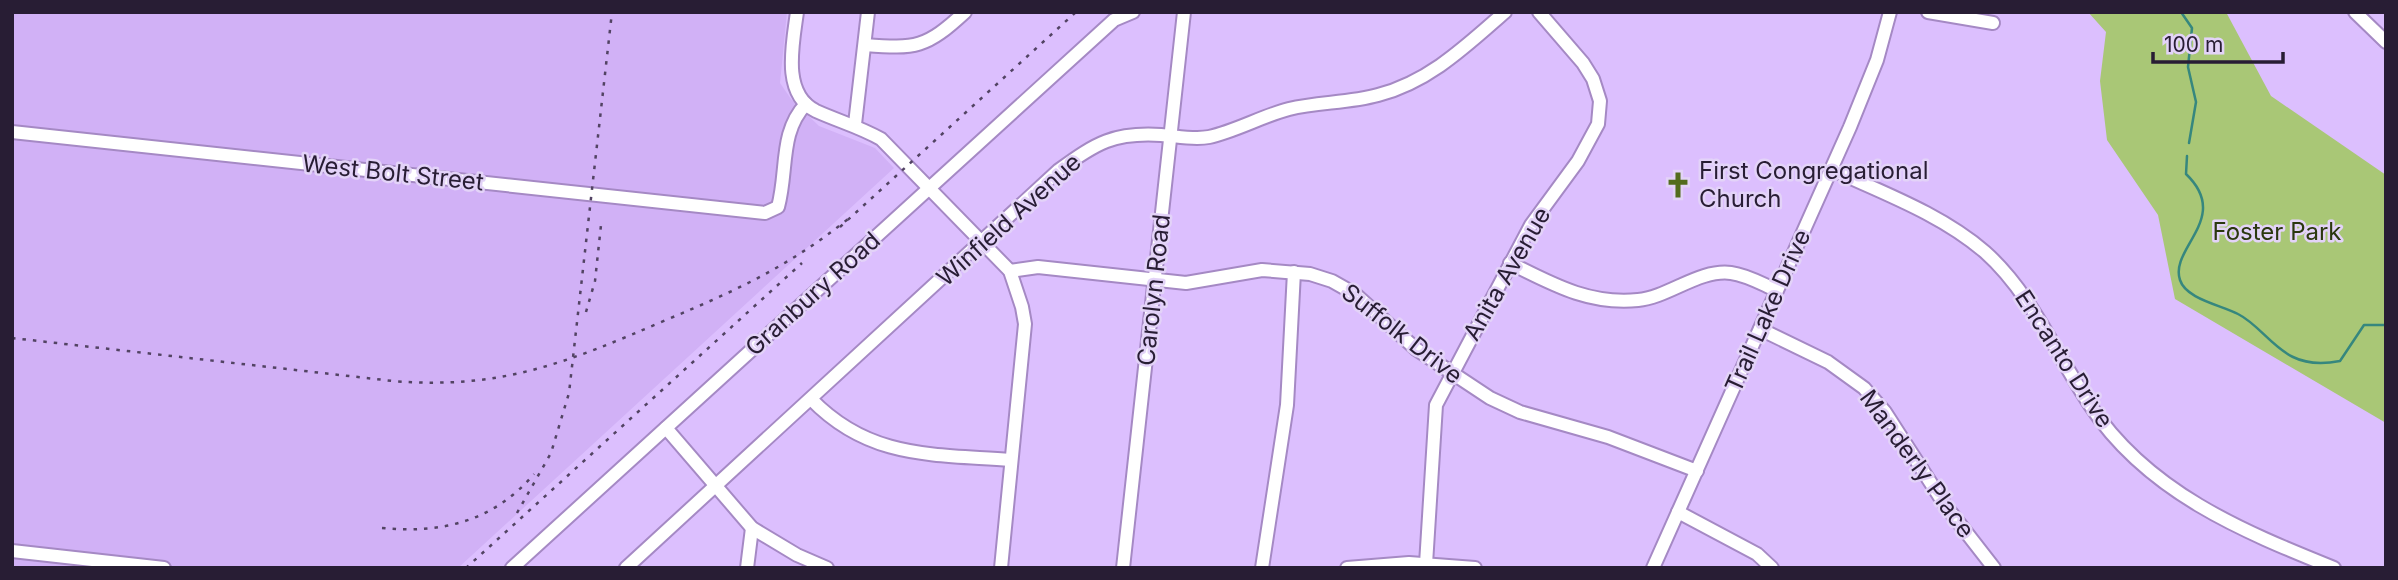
<svg xmlns="http://www.w3.org/2000/svg" width="2398" height="580" font-family="Inter,sans-serif">
  <style>
    .built { fill: #d1b1f6 }
    .green { fill: #a9c776 }
    .lines { fill: none; stroke-linecap: round; stroke-linejoin: round }
    .stream { stroke: #36877e; stroke-width: 2.5 }
    .minor-casing { stroke: #a589c4; stroke-width: 16 }
    .minor { stroke: #fff; stroke-width: 12 }
    .rail { stroke: #524363; stroke-width: 2.5; stroke-dasharray: 3.5 7; stroke-linecap: butt }
    .labels { text-anchor: middle; stroke-width: 5; stroke-linejoin: round; paint-order: stroke }
    .poi-label { font-size: 24px; fill: #281d34; stroke: #e3d3f8; text-anchor: start }
    .street-label { font-size: 24px; fill: #281d34; stroke: #e3d3f8 }
    .park-label { font-size: 24px; fill: #2b380f; stroke: #e3d3f8 }
  </style>
  <rect width="100%" height="100%" fill="#dcbffe"/>
  <path class="built" d="M12 12H787L780 83 791 99 819 126 875 148 894 168 458 568H12Z"/>
  <path class="green" d="M2088 12H2226L2271 96 2386 175V423L2175 299 2158 215 2107 140 2100 81 2106 32Z"/>
  <g class="lines">
    <g class="stream">
      <path d="M2181 12 2192 28 2188 67 2196 102 2189 143"/>
      <path d="M2187 156 2186 174C2232 218 2169 248 2180 280 2186 299 2221 305 2238 314 2258 324 2272 347 2293 357 2307 364 2324 364 2340 361L2364 325H2386"/>
    </g>
    <g class="minor-casing">
      <g id="minor">
        <path d="M797 12C793 43 781 94 816 111 838 121 860 127 881 139L1010 271 1022 307 1025 324 1001 568"/>
        <path d="M1928 12 1993 23"/>
        <path d="M2355 12 2386 42"/>
        <path d="M865 45C916 49 926 48 965 12"/>
        <path d="M855 124 868 12"/>
        <path d="M12 132 765 213 778 207C788 171 779 132 806 104"/>
        <path d="M1831 169C1883 193 1941 214 1985 252 2031 293 2056 354 2090 405 2147 492 2242 531 2334 568"/>
        <path d="M1510 263C1552 284 1589 305 1638 300 1669 297 1699 269 1731 273 1747 275 1762 284 1776 290"/>
        <path d="M1010 271 1038 267 1186 283 1262 270 1310 274 1332 281 1355 294 1416 349 1490 398 1520 412 1608 437 1697 471"/>
        <path d="M1760 329 1828 362 1864 388 1885 412 1945 505 1994 568"/>
        <path d="M811 399C869 459 932 454 1010 460"/>
        <path d="M666 428 752 528 797 555 827 568"/>
        <path d="M1678 512 1757 554 1772 568"/>
        <path d="M12 551 164 568"/>
        <path d="M1426 564 1436 405 1531 225 1578 161 1598 124 1600 101 1593 79 1583 63 1539 12"/>
        <path d="M512 568 1114 20 1133 12"/>
        <path d="M626 568 1059 170C1096 143 1114 132 1161 135 1176 136 1194 140 1209 137 1236 131 1262 116 1289 109 1318 102 1349 103 1378 95 1429 82 1466 46 1505 12"/>
        <path d="M747 568 752 528"/>
        <path d="M1123 568 1184 12"/>
        <path d="M1262 568 1287 405 1294 272"/>
        <path d="M1347 568 1409 563 1475 568"/>
        <path d="M1653 568 1850 127 1877 60 1890 12"/>
      </g>
    </g>
    <use href="#minor" class="minor"/>
    <g class="rail">
      <path d="M840 227 1076 12"/>
      <path d="M586 312 595 281 601 225"/>
      <path d="M12 338 393 381C502 390 568 362 666 320 735 291 788 267 848 219"/>
      <path d="M517 513 551 453 569 393 612 12"/>
      <path d="M382 528C442 534 494 521 534 474"/>
      <path d="M466 568 802 263"/>
    </g>
  </g>
  <defs>
    <g id="church-bare" transform="scale(2.1)"><path d="M-1.2-6h2.4v3.5h3.3v2.4h-3.3V6h-2.4V-.1h-3.3v-2.4h3.3Z" fill="#536c1e" stroke="#e3d3f8" stroke-width="2.5" paint-order="stroke"/></g>
  </defs>
  <g fill-rule="evenodd">
    <use href="#church-bare" x="1678" y="185"/>
  </g>
  <g class="labels">
    <g class="poi-label">
      <text x="1699" y="179">First Congregational<tspan x="1699" dy="28">Church</tspan></text>
    </g>
    <g class="street-label">
      <text transform="translate(393 173) rotate(6)" y="8">West Bolt Street</text>
      <text transform="translate(1009 220) rotate(-42)" y="8">Winfield Avenue</text>
      <text transform="translate(1507 274) rotate(-60)" y="8">Anita Avenue</text>
      <text transform="translate(1154 290) rotate(-84)" y="8">Carolyn Road</text>
      <text transform="translate(813 294) rotate(-42)" y="8">Granbury Road</text>
      <text transform="translate(1768 311) rotate(-66)" y="8">Trail Lake Drive</text>
      <text transform="translate(1402 334) rotate(38)" y="8">Suffolk Drive</text>
      <text transform="translate(2064 359) rotate(57)" y="8">Encanto Drive</text>
      <text transform="translate(1917 464) rotate(54)" y="8">Manderly Place</text>
    </g>
    <g class="park-label">
      <text x="2277" y="240">Foster Park</text>
    </g>
  </g>
  <rect width="2398" height="580" fill="none" stroke="#281d34" stroke-width="28"/>
  <path d="M2153 52v10h130v-10" fill="none" stroke="#281d34" stroke-width="3.5"/>
  <text x="2164" y="52" font-size="21" fill="#281d34" stroke="#e3d3f8" stroke-width="5" paint-order="stroke">100 m</text>
</svg>
